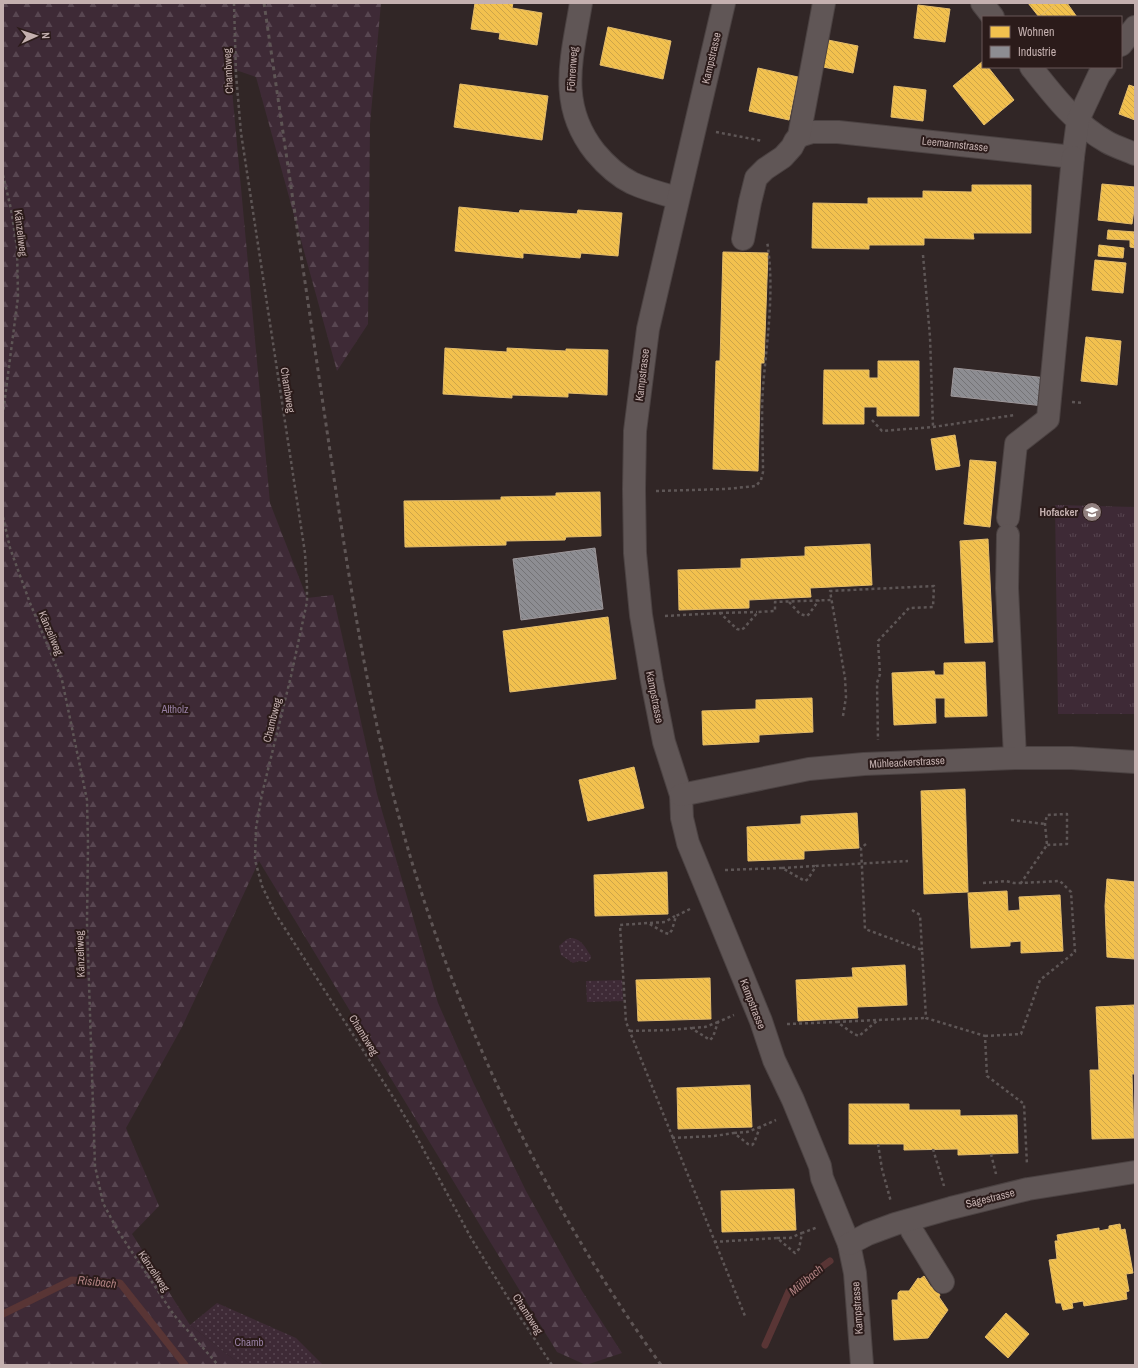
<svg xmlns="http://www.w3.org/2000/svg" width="1138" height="1368" font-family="'Archivo Narrow',sans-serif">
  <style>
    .grass { fill: url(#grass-tufts) }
    .forest { fill: url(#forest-firs) }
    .park { fill: url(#park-dots) }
    .homes { fill: url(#homes-back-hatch); stroke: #e4bc6b }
    .industry { fill: url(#industry-back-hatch); stroke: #9e989b }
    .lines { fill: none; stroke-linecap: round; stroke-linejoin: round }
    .stream { stroke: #593535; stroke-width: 7 }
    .minor-casing { stroke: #4b4242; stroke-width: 24 }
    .path { stroke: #5e5656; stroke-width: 2.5; stroke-dasharray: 3 3; stroke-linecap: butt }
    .minor { stroke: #605656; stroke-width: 22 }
    .rail { stroke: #5e5555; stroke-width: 3; stroke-dasharray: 4 4; stroke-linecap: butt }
    .labels { text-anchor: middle; stroke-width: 4; stroke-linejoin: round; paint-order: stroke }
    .street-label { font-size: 11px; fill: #c4b0af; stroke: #2b1b1a }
    .poi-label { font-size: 11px; font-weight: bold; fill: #c4b0af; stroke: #2b1b1a; text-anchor: end }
    .park-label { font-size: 11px; fill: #977fa3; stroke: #2b1b1a }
    .water-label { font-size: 12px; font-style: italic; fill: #af8080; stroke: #2b1b1a }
  </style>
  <defs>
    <pattern id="grass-tufts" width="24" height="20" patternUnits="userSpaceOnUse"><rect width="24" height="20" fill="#3e2a36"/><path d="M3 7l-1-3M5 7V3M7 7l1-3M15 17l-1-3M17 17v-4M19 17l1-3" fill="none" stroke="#584651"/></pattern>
    <pattern id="forest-firs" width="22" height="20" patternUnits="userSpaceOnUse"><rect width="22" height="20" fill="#3e2a36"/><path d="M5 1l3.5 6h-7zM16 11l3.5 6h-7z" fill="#584651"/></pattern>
    <pattern id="park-dots" width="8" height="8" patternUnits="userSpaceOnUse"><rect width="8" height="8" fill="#3e2a36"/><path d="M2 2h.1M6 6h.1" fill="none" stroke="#584651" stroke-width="1.8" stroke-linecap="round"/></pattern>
    <pattern id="homes-back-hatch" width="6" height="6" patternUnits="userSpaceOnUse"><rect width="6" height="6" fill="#f2c14e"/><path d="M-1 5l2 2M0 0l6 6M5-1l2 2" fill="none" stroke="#cda549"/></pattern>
    <pattern id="industry-back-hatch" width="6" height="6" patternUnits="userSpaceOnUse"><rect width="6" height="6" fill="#8d8d92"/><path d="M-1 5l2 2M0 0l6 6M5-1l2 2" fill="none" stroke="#747376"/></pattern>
  </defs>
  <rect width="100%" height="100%" fill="#312626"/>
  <path class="grass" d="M1055 505 1135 507V714H1058Z"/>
  <path class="forest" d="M3 3H381L370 124 368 324 337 371 256 77 230 68 270 503 307 598 333 595 377 794 438 1003 473 1082 526 1191 582 1291 622 1353 586 1365 557 1352 259 861 182 1027 126 1128 159 1206 132 1234 190 1325 241 1365H3Z"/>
  <g class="park">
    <path d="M572 938C583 940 585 948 591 956L590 960 586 962 579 961 573 963 561 955 559 946 567 939Z"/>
    <path d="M622 980 623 1001 587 1002 586 981Z"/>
    <path d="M217 1303 296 1338 323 1365H241L190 1325Z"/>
  </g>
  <g class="homes">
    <path d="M475 3H513L512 8 542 13 537 45 499 39 500 33 471 29Z"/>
    <path d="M1028 3H1057L1039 17Z"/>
    <path d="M1057 3H1067L1077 17H1039Z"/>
    <path d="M918 5 950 9 945 42 914 38Z"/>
    <path d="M608 27 671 41 663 79 600 65Z"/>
    <path d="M828 40 858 46 853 73 823 67Z"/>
    <path d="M983 61V67H988L1014 100 984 125 953 86Z"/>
    <path d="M758 68 798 77 789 120 749 111Z"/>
    <path d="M460 84 548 96 542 140 454 127Z"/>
    <path d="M1129 85 1135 87V120L1119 114Z"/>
    <path d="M894 86 926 90 923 121 891 117Z"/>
    <path d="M1102 184 1135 187V202L1132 224 1098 220Z"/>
    <path d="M972 185H1031V233H973L974 239 924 238V245H869V249L812 248 813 203 868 204V198H923V191L972 192Z"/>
    <path d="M459 207 519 213 520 210 577 214 578 210 622 213 618 256 581 253 580 258 523 253V258L455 251Z"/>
    <path d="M1108 230 1135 232V248L1130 247V240L1107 239Z"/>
    <path d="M1099 245 1124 248 1123 258 1098 256Z"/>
    <path d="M723 252 768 253 764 363H761L758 471 713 469 716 361H720Z"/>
    <path d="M1095 260 1126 263 1123 293 1092 290Z"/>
    <path d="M1086 337 1121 341 1117 385 1081 381Z"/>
    <path d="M445 348 507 352V348L566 351V349L608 350 607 395 568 393V397L512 395V398L443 394Z"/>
    <path d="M878 361H919V416H877V407H864V424H823L824 370H869V378H878Z"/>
    <path d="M955 435 960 466 936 470 931 439Z"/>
    <path d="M970 460 996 462 990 527 964 524Z"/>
    <path d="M600 492 601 536 566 537 565 540 506 541V545L405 547 404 501 501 500V497L556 496V493Z"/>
    <path d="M988 539 993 642 965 643 960 541Z"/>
    <path d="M870 544 872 585 810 588 811 597 749 600V608L679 610 678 570 741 568V559L805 556V547Z"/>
    <path d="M608 617 616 679 510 692 503 631Z"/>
    <path d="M985 662 987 716 945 717V698H935L936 723 894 725 892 673 934 671 935 675H944V663Z"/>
    <path d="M812 698 813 732 759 735V742L703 745 702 711 756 709V700Z"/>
    <path d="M634 767 644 808 588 821 579 780Z"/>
    <path d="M965 789 968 892 924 894 921 791Z"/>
    <path d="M857 813 859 848 804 851V859L748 861 747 827 801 824V816Z"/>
    <path d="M667 872 668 914 595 916 594 875Z"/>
    <path d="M1107 879 1135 882V959L1107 957 1105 906Z"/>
    <path d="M1007 891 1008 911 1020 910 1019 897 1060 895 1063 951 1021 953V941L1010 942V946L971 948 968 893Z"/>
    <path d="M905 965 907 1005 857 1007 858 1018 798 1021 796 980 853 977 852 968Z"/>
    <path d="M710 978 711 1019 638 1021 636 980Z"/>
    <path d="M1134 1005 1135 1074H1132L1134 1138 1092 1139 1090 1070H1099L1096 1007Z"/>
    <path d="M750 1085 752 1127 678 1129 677 1088Z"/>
    <path d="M849 1104H909V1110H960V1116L1017 1115 1018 1153 958 1155V1149L904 1150V1144H849Z"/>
    <path d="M794 1189 796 1230 722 1232 721 1191Z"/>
    <path d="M1120 1224 1121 1230 1125 1229 1133 1273 1126 1274 1129 1291 1126 1292 1127 1299 1084 1306 1083 1301 1072 1303 1073 1308 1063 1310 1061 1303H1056L1049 1260 1057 1259 1055 1241H1058L1057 1235 1099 1228V1231L1109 1229V1226Z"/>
    <path d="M924 1276 931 1287H934L940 1295 939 1297 948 1310 928 1338 894 1340 892 1300H898V1293L900 1291H909L918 1278 920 1279Z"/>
    <path d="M1006 1313 1029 1334 1008 1358 985 1337Z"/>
  </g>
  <g class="industry">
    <path d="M954 368 1047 378 1044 406 951 396Z"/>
    <path d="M595 548 603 609 521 620 513 559Z"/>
  </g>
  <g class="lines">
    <g class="stream">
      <path d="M3 1314 72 1280 120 1283 185 1365"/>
      <path d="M765 1345 789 1291 830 1261"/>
    </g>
    <g class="minor-casing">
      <g id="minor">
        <path d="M581 3C572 58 557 104 595 152 605 164 618 176 632 183 647 190 663 194 678 198"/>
        <path d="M724 3 648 329 635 431 634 489 635 553 641 615 652 681 664 742 681 795 682 818 688 843 761 1021 774 1060 793 1100 820 1166 822 1178 849 1244 855 1273 862 1365"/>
        <path d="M982 3 993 17"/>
        <path d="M1121 45 1135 27"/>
        <path d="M1031 67C1053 95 1075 124 1107 142 1116 147 1126 150 1135 154"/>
        <path d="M799 136 812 132H838L1073 157 1078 120 1099 75 1105 67"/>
        <path d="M743 239 750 202 756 178 765 169 783 157 792 147 795 141 799 136 824 3"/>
        <path d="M1008 518 1016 444 1048 419 1073 157"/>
        <path d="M1008 535 1007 588 1015 758"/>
        <path d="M681 795 809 769 864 764 1015 758H1072L1135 762"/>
        <path d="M908 1221 912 1231 943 1282"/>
        <path d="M849 1244 868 1234 895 1224 951 1208 1028 1189 1135 1172"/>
      </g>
    </g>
    <g class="path">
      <path d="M234 3 236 74 241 133 305 553 307 586V602L291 676 262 794 256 828 255 860 262 886 275 913 395 1100 414 1132 471 1238 518 1314 552 1365"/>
      <path d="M716 132 763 141"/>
      <path d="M3 175 11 209 17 248 18 297 3 413"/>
      <path d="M923 255 930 337 933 427"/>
      <path d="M1072 402 1084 403"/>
      <path d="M872 420 882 431 933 427 1015 415"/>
      <path d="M656 491 726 489 756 486 761 480 763 472C763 444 761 415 763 387 767 339 775 290 767 241"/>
      <path d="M3 517 10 548 30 603 62 680 87 800 88 844 87 923 95 1166 103 1203 118 1231 174 1315 218 1365"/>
      <path d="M789 602 800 614 807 616 809 614 819 600"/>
      <path d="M720 613 757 612"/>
      <path d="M665 616 720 613 737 629 741 630 744 628 758 612 775 611V602L831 600"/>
      <path d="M843 716 846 697 845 678 830 591 934 586 933 607 909 608 878 641 880 674 877 683 878 740"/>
      <path d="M1011 820 1045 824"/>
      <path d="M866 844 861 848 865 929 922 950 926 1018 985 1036 987 1076 1024 1104 1027 1165"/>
      <path d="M782 868 815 866"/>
      <path d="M725 870 782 868 805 881 808 879 816 866 908 861"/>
      <path d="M983 883 1006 881 1014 883H1021"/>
      <path d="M690 909 676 916 672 930 669 934 665 933 648 923 620 925 626 1022 745 1316"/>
      <path d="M912 910 920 915 922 950"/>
      <path d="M650 923 665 922 675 916"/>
      <path d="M837 1022 877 1020"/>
      <path d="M787 1024 837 1022 854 1034 859 1036 878 1020 926 1018"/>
      <path d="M692 1028 705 1027 718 1022"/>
      <path d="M630 1031 670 1030 691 1028 710 1040 713 1037 718 1022 734 1015"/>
      <path d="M985 1036 1021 1034 1040 980 1075 952 1071 892 1060 881 1021 883 1047 845 1045 824 1047 815 1067 814V844L1047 845"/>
      <path d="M734 1133 747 1132 760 1127"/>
      <path d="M672 1138 714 1136 734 1133 748 1144 752 1145 754 1143 760 1127 776 1120"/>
      <path d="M878 1144 882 1169 891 1202"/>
      <path d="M933 1149 944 1186"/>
      <path d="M991 1154 996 1174"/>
      <path d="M777 1238H790L802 1233"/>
      <path d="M714 1242 777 1238 795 1253 799 1249 802 1233 818 1227"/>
    </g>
    <use href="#minor" class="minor"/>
    <path class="rail" d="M264 3C285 146 306 289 327 431 348 572 368 712 408 849 462 1033 549 1209 661 1365"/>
  </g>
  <defs>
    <g id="school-disc" transform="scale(1)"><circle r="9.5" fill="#91807f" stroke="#2b1b1a"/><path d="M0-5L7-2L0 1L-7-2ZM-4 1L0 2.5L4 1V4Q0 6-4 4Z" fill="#fff"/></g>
  </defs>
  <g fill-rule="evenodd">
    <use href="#school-disc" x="1092" y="512"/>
  </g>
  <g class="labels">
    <g class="street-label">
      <text transform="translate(711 58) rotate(-77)" y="4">Kampstrasse</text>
      <text transform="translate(572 69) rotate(-86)" y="4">Föhrenweg</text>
      <text transform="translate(228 71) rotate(-93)" y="4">Chambweg</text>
      <text transform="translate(955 144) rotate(6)" y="4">Leemannstrasse</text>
      <text transform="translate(21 233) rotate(83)" y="4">Känzeliweg</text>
      <text transform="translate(642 375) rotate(-83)" y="4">Kampstrasse</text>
      <text transform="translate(288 390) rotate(81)" y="4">Chambweg</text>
      <text transform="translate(51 633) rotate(67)" y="4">Känzeliweg</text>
      <text transform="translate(655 697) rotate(79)" y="4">Kampstrasse</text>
      <text transform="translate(272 720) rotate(-76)" y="4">Chambweg</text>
      <text transform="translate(907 762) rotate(-3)" y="4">Mühleackerstrasse</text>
      <text transform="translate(80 954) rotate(-92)" y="4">Känzeliweg</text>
      <text transform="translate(753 1004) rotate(69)" y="4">Kampstrasse</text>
      <text transform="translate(364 1035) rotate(58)" y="4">Chambweg</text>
      <text transform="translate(990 1198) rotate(-14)" y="4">Sägestrasse</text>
      <text transform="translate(154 1271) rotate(56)" y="4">Känzeliweg</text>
      <text transform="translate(857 1308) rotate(-94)" y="4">Kampstrasse</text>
      <text transform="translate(528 1314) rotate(57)" y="4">Chambweg</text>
    </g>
    <g class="poi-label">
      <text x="1078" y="516">Hofacker</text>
    </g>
    <g class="park-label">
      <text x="175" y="713">Altholz</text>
      <text x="249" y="1346">Chamb</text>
    </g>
    <g class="water-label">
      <text transform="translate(806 1280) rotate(-40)" y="4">Mülibach</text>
      <text transform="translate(97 1282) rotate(6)" y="4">Risibach</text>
    </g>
  </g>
  <rect width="1138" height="1368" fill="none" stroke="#c4b0af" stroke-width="8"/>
  <rect x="982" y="16" width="140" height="52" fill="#2b1b1a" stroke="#685756"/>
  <rect x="990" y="26" width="20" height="12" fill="#f2c14e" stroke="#685756"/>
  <text x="1018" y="36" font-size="12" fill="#c4b0af">Wohnen</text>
  <rect x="990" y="46" width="20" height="12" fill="#8d8d92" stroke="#685756"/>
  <text x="1018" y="56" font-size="12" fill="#c4b0af">Industrie</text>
  <g transform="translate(36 36) rotate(87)" stroke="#2b1b1a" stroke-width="3" paint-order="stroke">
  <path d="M0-3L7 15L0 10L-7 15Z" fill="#c4b0af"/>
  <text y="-6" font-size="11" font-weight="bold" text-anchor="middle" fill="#c4b0af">N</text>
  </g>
</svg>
